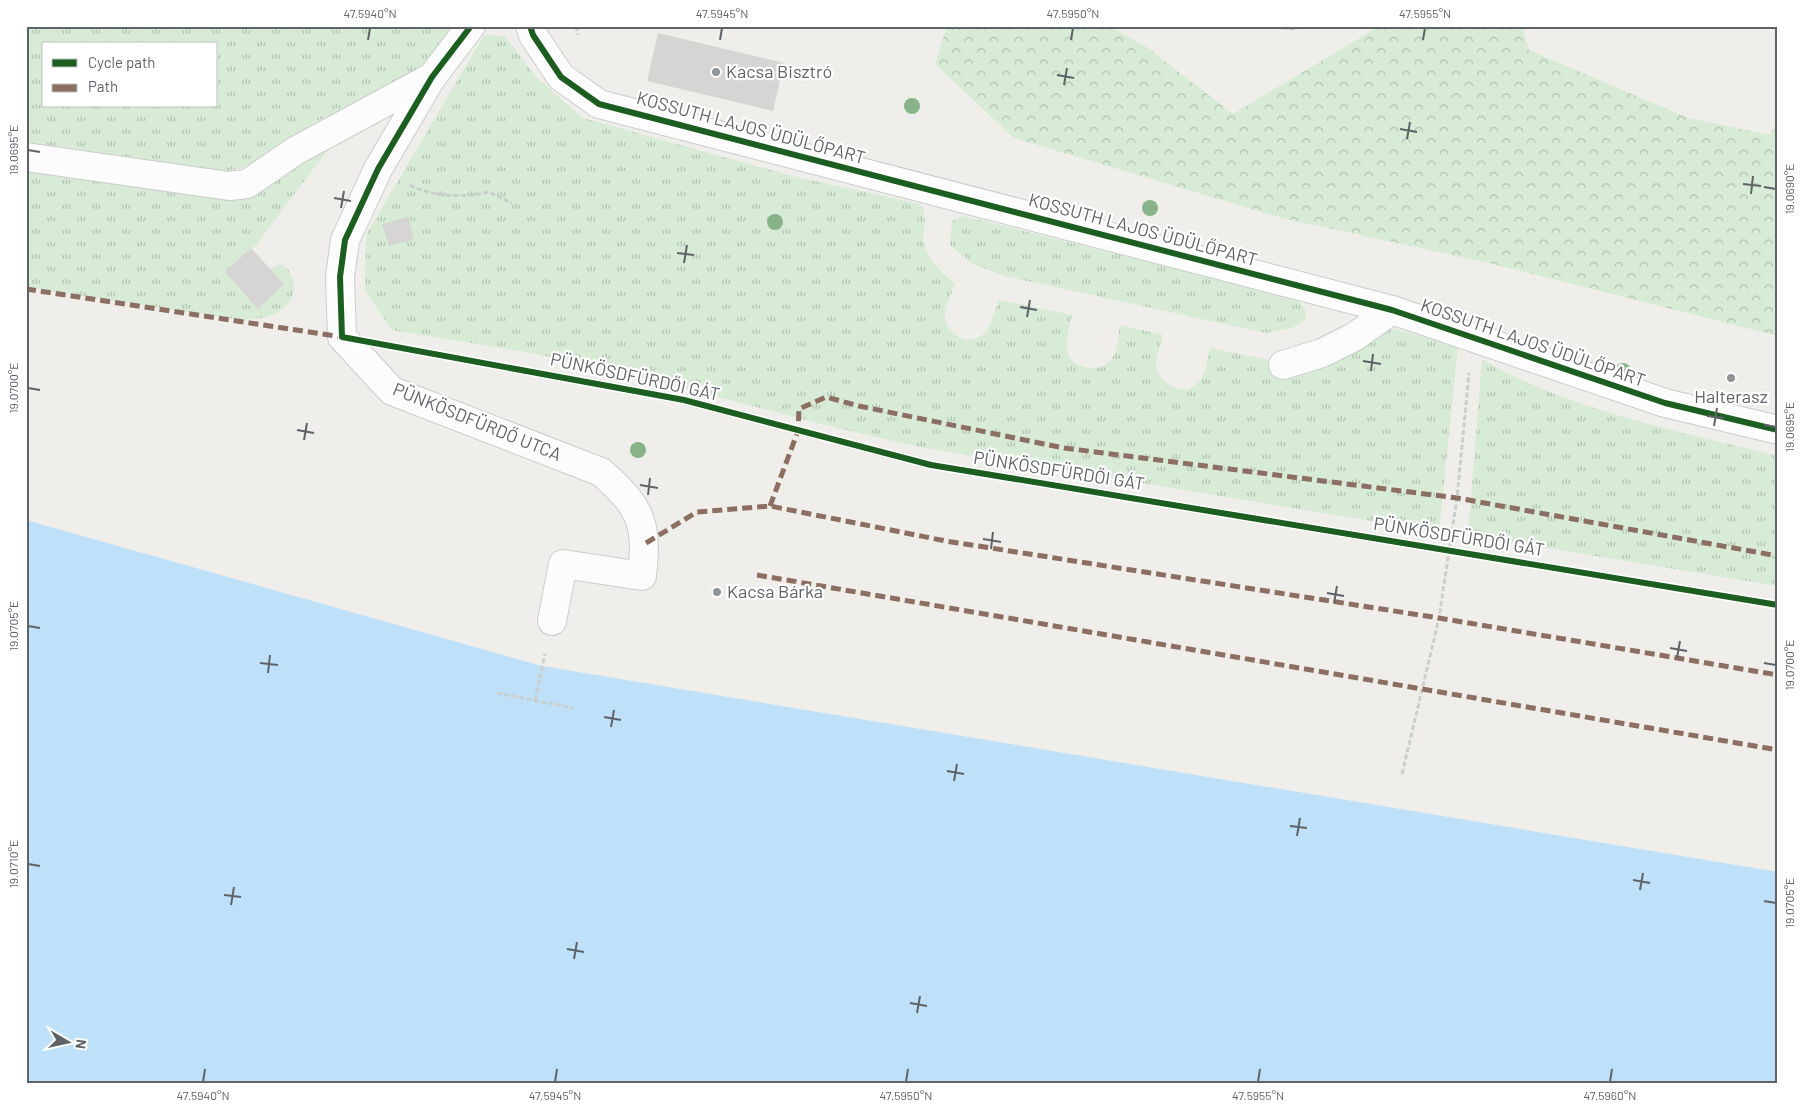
<svg xmlns="http://www.w3.org/2000/svg" width="1804" height="1109" font-family="Barlow,sans-serif">
  <style>
    .grass { fill: url(#grass-tufts); fill-rule: evenodd }
    .forest { fill: url(#forest-crowns) }
    .water { fill: #bfe0f9 }
    .building { fill: #d6d5d3 }
    .lines { fill: none; stroke-linecap: round; stroke-linejoin: round }
    .minor-casing { stroke: #cbcccc; stroke-width: 30 }
    .path { stroke: #cacfcc; stroke-width: 3; stroke-dasharray: 5 2.5; stroke-linecap: butt }
    .minor { stroke: #fdfcfc; stroke-width: 28 }
    .quiet { stroke: #8d6e63; stroke-width: 5; stroke-dasharray: 10 5; stroke-linecap: butt }
    .cycleway-casing { stroke: #fff; stroke-width: 9 }
    .cycleway { stroke: #1b5e20; stroke-width: 6 }
    .tree { fill: #88b388 }
    .ticks { fill: none; stroke: #5f6368; stroke-width: 2 }
    .poi-dot { fill: #919496; stroke: #fff; stroke-width: 2 }
    .labels { text-anchor: middle; stroke-width: 4.5; stroke-linejoin: round; paint-order: stroke }
    .poi-label { font-size: 18px; fill: #5f6368; stroke: #fff; text-anchor: start }
    .street-label { font-size: 18px; fill: #5f6368; stroke: #fff }
    .neatline { fill: none; stroke: #5f6368; stroke-width: 2 }
    .ticks-label { font-size: 12px; text-anchor: middle; fill: #5f6368 }
  </style>
  <defs>
    <pattern id="grass-tufts" width="24" height="20" patternUnits="userSpaceOnUse" patternTransform="scale(1.25)"><rect width="24" height="20" fill="#d8ebd6"/><path d="M3 7l-1-3M5 7V3M7 7l1-3M15 17l-1-3M17 17v-4M19 17l1-3" fill="none" stroke="#b2c2b1"/></pattern>
    <pattern id="forest-crowns" width="20" height="18" patternUnits="userSpaceOnUse" patternTransform="scale(1.25)"><rect width="20" height="18" fill="#d8ebd6"/><path d="M2 6a3 3 0 1 1 6 0M12 15a3 3 0 1 1 6 0" fill="none" stroke="#b2c2b1"/></pattern>
  </defs>
  <rect width="100%" height="100%" fill="#efeeea"/>
  <g class="grass">
    <path d="M26 26H457L421 73 315 122 255 162 242 168 226 171 26 142ZM44 44H216V106H44Z"/>
    <path d="M484 35 505 36 536 77 583 118 792 176 920 204C930 216 920 233 925 247 930 262 944 274 955 284 944 311 935 324 965 340L977 338 987 332 999 300 1072 315C1070 327 1064 343 1068 354 1073 368 1098 373 1109 362 1118 354 1118 337 1120 325L1163 335C1161 344 1156 356 1156 365 1158 382 1180 396 1194 386 1206 379 1207 360 1210 348L1270 360 1294 355 1372 324 1458 345 1439 532 915 446C798 421 684 385 566 360 509 348 450 340 392 330L365 291 366 235Z"/>
    <path d="M333 143 256 245 225 272 258 308 284 284 270 269 280 264 289 270C291 275 295 283 294 289 290 315 263 319 242 320L26 287V167L220 196Z"/>
    <path d="M963 216 1286 296C1298 300 1307 305 1306 319L1292 328 1266 333 1005 276 973 264 950 245 952 221Z"/>
    <path d="M1482 359C1564 409 1684 433 1778 456V586L1468 535Z"/>
  </g>
  <path class="forest" d="M947 26H1109L1148 48 1233 114 1380 26H1522L1529 50 1688 118 1770 135 1778 119V336L1489 263 1282 218 1014 138 935 64Z"/>
  <path class="water" d="M26 520 542 666 1778 872V1083H26Z"/>
  <g class="building">
    <path d="M658 33 784 63 773 111 647 81Z"/>
    <path d="M408 217 414 239 389 246 382 224Z"/>
    <path d="M251 248 284 284 258 309 225 272Z"/>
  </g>
  <g class="lines">
    <g class="minor-casing">
      <g id="minor">
        <path d="M471 26 432 77 378 169 345 240 340 277 342 337 392 391 601 472C641 507 648 523 642 576L563 564 552 621"/>
        <path d="M530 26 533 35 561 77 599 104 1392 310 1665 403 1778 430"/>
        <path d="M26 157 229 186 247 184 295 151 432 77"/>
        <path d="M1283 365 1322 353 1354 337 1392 310"/>
      </g>
    </g>
    <g class="path">
      <path d="M576 26 578 35"/>
      <path d="M1275 26 1290 29 1314 26"/>
      <path d="M410 185C432 197 465 198 489 192L512 203"/>
      <path d="M497 693 573 708"/>
      <path d="M535 700 545 654"/>
      <path d="M1402 774 1439 618 1457 498 1469 373"/>
    </g>
    <use href="#minor" class="minor"/>
    <g class="quiet">
      <path d="M26 289 342 337"/>
      <path d="M770 506 798 431 799 409 826 397 859 406 1064 448 1457 498 1778 556"/>
      <path d="M646 543 697 512 770 506 946 541 1439 618 1778 675"/>
      <path d="M757 575 1778 750"/>
    </g>
    <g class="cycleway-casing">
      <g id="cycleway">
        <path d="M471 26 432 77 378 169 345 240 340 277 342 337 684 400 931 465 1778 605"/>
        <path d="M530 26 533 35 561 77 599 104 1392 310 1665 403 1778 430"/>
      </g>
    </g>
    <use href="#cycleway" class="cycleway"/>
  </g>
  <g class="tree">
    <circle cx="912" cy="106" r="8"/>
    <circle cx="1150" cy="208" r="8"/>
    <circle cx="775" cy="222" r="8"/>
    <circle cx="1623" cy="371" r="8"/>
    <circle cx="638" cy="450" r="8"/>
  </g>
  <path class="ticks" d="M368 40 370 28M720 40 722 28M1071 40 1073 28M1423 40 1425 28M1057 75 1074 78M1064 85 1067 68M1400 129 1417 132M1407 139 1410 122M28 150 40 152M1743 184 1761 186M1764 187 1776 189M1751 194 1753 176M334 198 351 201M341 208 344 191M677 253 694 255M684 263 687 245M1020 307 1037 310M1027 317 1030 300M1363 361 1381 364M1371 371 1373 354M28 388 40 390M1707 416 1724 418M1764 425 1776 427M1714 426 1717 408M297 430 314 433M304 440 307 423M640 485 658 488M648 495 650 478M983 539 1001 542M991 549 993 532M1327 593 1344 596M1334 603 1337 586M28 626 40 628M1670 648 1687 651M1677 658 1680 641M260 663 278 665M1764 663 1776 665M268 673 270 655M604 717 621 720M611 727 614 710M947 771 964 774M954 781 957 764M1290 826 1307 828M1297 836 1300 818M28 864 40 866M1633 880 1650 883M1640 890 1643 873M224 895 241 897M1764 901 1776 903M231 905 234 887M567 949 584 952M574 959 577 942M910 1003 927 1006M917 1013 920 996M203 1082 205 1069M555 1082 557 1069M906 1082 908 1069M1258 1082 1260 1069M1610 1082 1612 1069"/>
  <g class="poi-dot">
    <circle cx="716" cy="72" r="5"/>
    <circle cx="1731" cy="378" r="5"/>
    <circle cx="717" cy="592" r="5"/>
  </g>
  <g class="labels">
    <g class="poi-label">
      <text x="726" y="78">Kacsa Bisztró</text>
      <text x="1731" y="403" text-anchor="middle">Halterasz</text>
      <text x="727" y="598">Kacsa Bárka</text>
    </g>
    <g class="street-label">
      <text transform="translate(751 128) rotate(15)" y="6">KOSSUTH LAJOS ÜDÜLŐPART</text>
      <text transform="translate(1143 230) rotate(15)" y="6">KOSSUTH LAJOS ÜDÜLŐPART</text>
      <text transform="translate(1533 343) rotate(19)" y="6">KOSSUTH LAJOS ÜDÜLŐPART</text>
      <text transform="translate(635 377) rotate(12)" y="6">PÜNKÖSDFÜRDŐI GÁT</text>
      <text transform="translate(477 422) rotate(22)" y="6">PÜNKÖSDFÜRDŐ UTCA</text>
      <text transform="translate(1059 471) rotate(9)" y="6">PÜNKÖSDFÜRDŐI GÁT</text>
      <text transform="translate(1459 537) rotate(9)" y="6">PÜNKÖSDFÜRDŐI GÁT</text>
    </g>
  </g>
  <rect width="1804" height="1109" fill="none" stroke="#ffffff" stroke-width="55"/>
  <rect x="42" y="42" width="175" height="65" fill="#ffffff" stroke="#bfc1c3"/>
  <rect x="52" y="59" width="25" height="8" fill="#1b5e20" stroke="#bfc1c3"/>
  <text x="88" y="68" font-size="15" fill="#5f6368">Cycle path</text>
  <rect x="52" y="84" width="25" height="8" fill="#8d6e63" stroke="#bfc1c3"/>
  <text x="88" y="92" font-size="15" fill="#5f6368">Path</text>
  <g transform="translate(68 1042) rotate(99)" stroke="#ffffff" stroke-width="4" paint-order="stroke">
  <path d="M0-4L9 19L0 12L-9 19Z" fill="#5f6368"/>
  <text y="-8" font-size="14" font-weight="bold" text-anchor="middle" fill="#5f6368">N</text>
  </g>
  <rect x="28" y="28" width="1748" height="1054" class="neatline"/>
  <g class="ticks-label">
    <text x="370" y="18">47.5940°N</text>
    <text x="722" y="18">47.5945°N</text>
    <text x="1073" y="18">47.5950°N</text>
    <text x="1425" y="18">47.5955°N</text>
    <text transform="translate(14 150) rotate(-90)" y="4">19.0695°E</text>
    <text transform="translate(1790 189) rotate(-90)" y="4">19.0690°E</text>
    <text transform="translate(14 388) rotate(-90)" y="4">19.0700°E</text>
    <text transform="translate(1790 427) rotate(-90)" y="4">19.0695°E</text>
    <text transform="translate(14 626) rotate(-90)" y="4">19.0705°E</text>
    <text transform="translate(1790 665) rotate(-90)" y="4">19.0700°E</text>
    <text transform="translate(14 864) rotate(-90)" y="4">19.0710°E</text>
    <text transform="translate(1790 903) rotate(-90)" y="4">19.0705°E</text>
    <text x="203" y="1100">47.5940°N</text>
    <text x="555" y="1100">47.5945°N</text>
    <text x="906" y="1100">47.5950°N</text>
    <text x="1258" y="1100">47.5955°N</text>
    <text x="1610" y="1100">47.5960°N</text>
  </g>
</svg>
